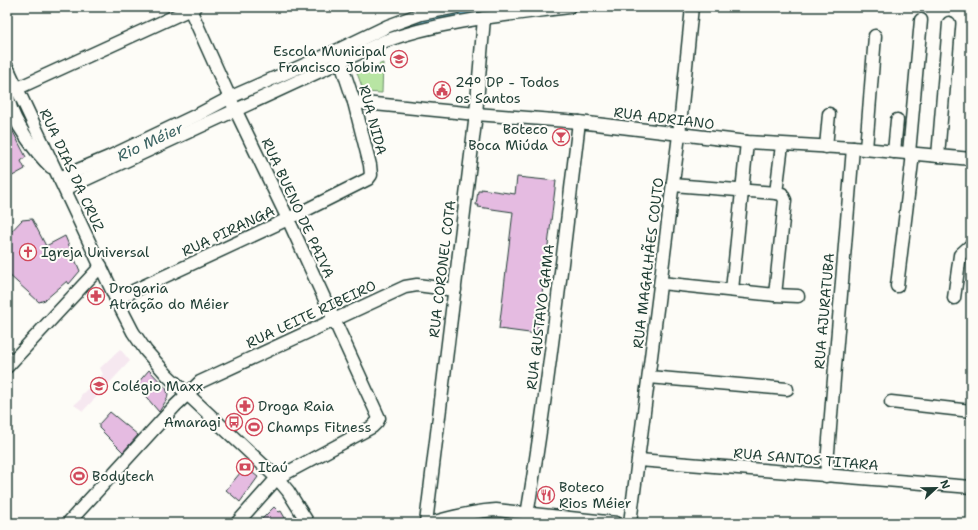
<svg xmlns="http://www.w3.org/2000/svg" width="978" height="530" font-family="'Shantell Sans',sans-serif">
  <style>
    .built { fill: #f6e8f0 }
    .green { fill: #b8e5a3; stroke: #6c916c }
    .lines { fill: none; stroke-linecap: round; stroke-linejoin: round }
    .river { stroke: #8ccfee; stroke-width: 15 }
    .building { fill: #e5bbe1; stroke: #1f3d34 }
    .minor-casing { stroke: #1f3d34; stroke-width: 15 }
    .minor { stroke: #fdfcf7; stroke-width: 12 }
    .labels { text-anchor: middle; stroke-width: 4; stroke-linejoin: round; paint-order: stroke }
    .poi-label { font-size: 14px; fill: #1f3d34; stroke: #fdfcf7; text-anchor: start }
    .street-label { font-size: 14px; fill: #1f3d34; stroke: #fdfcf7 }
    .water-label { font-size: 15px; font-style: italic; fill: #3a6262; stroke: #fdfcf7 }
  </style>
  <rect width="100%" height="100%" fill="#fdfcf7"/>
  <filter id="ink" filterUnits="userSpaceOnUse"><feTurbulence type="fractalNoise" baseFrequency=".025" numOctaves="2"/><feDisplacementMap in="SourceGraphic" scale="8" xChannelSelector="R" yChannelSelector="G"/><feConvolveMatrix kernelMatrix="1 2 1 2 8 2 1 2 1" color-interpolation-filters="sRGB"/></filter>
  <g filter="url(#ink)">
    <path class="built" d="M120 349 130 361 83 411 74 405 81 399V395L103 374 100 368Z"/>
    <path class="green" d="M383 63 382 93 364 92 357 73Z"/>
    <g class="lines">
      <g class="river">
        <path d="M390 32C425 18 463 11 501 7"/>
        <path d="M241 100 288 78"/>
        <path d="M200 119 226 107"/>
      </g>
    </g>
    <g class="building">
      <path d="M7 120 26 157 21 161 25 169 7 179Z"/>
      <path d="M517 177 556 181 537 334 499 329 513 212 478 207 479 205H476L478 191H481V189L515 194Z"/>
      <path d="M32 219 46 246 65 236 80 271 69 284 67 281 45 300 39 302 7 273V236L22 220Z"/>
      <path d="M149 370 166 388 168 394 167 399 159 412 136 385Z"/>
      <path d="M110 412 138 435 123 452 99 428V424Z"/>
      <path d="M245 467 258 477 240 502 226 490Z"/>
      <path d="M274 507 279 512 281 511 288 523H258Z"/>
    </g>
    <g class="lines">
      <g class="minor-casing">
        <g id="minor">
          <path d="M189 7 234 107 288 219 379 418 377 422 372 427 277 478 237 523"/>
          <path d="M7 67 116 299 133 332 146 351 168 376 277 478 288 491 308 523"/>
          <path d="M9 71C8 82 7 91 9 102 14 123 35 152 51 167"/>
          <path d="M18 88 195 7"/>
          <path d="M354 102 476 114 579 122 747 142 853 148 971 159"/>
          <path d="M826 147 829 114"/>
          <path d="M866 149 875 36"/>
          <path d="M894 152 897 120"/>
          <path d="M909 153 921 20"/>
          <path d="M938 156 949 23"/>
          <path d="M59 178 109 157 199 114 231 97 336 51 388 26 421 14 456 7"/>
          <path d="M673 185 776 193"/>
          <path d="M65 189 385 41C444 20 507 15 569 7"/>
          <path d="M661 283 775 295 798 296"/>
          <path d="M897 286 913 154"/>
          <path d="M732 290 747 142"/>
          <path d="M775 295 785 200 782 194 776 193 782 145"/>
          <path d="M954 298 960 255 971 245"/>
          <path d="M116 299 288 219 368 179 371 175 370 165 354 102 338 54"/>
          <path d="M7 367 101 266"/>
          <path d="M649 377 787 389"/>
          <path d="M891 402 971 411"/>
          <path d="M639 460 971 487"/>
          <path d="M826 476 853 148"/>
          <path d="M527 515C549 384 563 253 579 122"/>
          <path d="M68 523 175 406 200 382 405 287 417 285 455 290"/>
          <path d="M426 523 476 114 484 18"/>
          <path d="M431 523C452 517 474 511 496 510L616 523"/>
          <path d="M630 523 679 135 692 7"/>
        </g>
      </g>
      <use href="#minor" class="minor"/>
    </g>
  </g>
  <defs>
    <g id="school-ring" transform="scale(0.9)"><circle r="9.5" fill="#fdfcf7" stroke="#d1495b" stroke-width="1.5"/><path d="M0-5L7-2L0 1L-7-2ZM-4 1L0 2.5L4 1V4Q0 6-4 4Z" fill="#d1495b"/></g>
    <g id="civic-ring" transform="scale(0.9)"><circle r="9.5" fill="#fdfcf7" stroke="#d1495b" stroke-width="1.5"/><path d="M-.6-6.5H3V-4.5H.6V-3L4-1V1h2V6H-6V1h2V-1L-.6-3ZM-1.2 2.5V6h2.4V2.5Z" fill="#d1495b"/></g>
    <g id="bar-ring" transform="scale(0.9)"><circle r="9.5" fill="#fdfcf7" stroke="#d1495b" stroke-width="1.5"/><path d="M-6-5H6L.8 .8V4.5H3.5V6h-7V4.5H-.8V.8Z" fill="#d1495b"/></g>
    <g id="church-ring" transform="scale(0.9)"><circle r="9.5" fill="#fdfcf7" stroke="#d1495b" stroke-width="1.5"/><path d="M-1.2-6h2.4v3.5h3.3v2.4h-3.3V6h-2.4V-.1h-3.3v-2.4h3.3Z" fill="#d1495b"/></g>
    <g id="pharmacy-ring" transform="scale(0.9)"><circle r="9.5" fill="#fdfcf7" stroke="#d1495b" stroke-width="1.5"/><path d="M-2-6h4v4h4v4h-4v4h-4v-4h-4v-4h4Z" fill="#d1495b"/></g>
    <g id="bus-ring" transform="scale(0.9)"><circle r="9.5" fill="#fdfcf7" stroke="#d1495b" stroke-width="1.5"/><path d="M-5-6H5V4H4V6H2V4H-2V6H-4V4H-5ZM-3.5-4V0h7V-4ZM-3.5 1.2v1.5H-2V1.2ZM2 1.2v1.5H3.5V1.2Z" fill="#d1495b"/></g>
    <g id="stadium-ring" transform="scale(0.9)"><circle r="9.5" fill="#fdfcf7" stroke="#d1495b" stroke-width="1.5"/><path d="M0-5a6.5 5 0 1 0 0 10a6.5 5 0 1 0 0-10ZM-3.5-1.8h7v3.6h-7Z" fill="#d1495b"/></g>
    <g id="bank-ring" transform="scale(0.9)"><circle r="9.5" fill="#fdfcf7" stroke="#d1495b" stroke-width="1.5"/><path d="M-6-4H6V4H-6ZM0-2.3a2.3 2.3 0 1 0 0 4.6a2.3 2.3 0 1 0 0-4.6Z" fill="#d1495b"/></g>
    <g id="restaurant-ring" transform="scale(0.9)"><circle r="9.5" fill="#fdfcf7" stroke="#d1495b" stroke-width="1.5"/><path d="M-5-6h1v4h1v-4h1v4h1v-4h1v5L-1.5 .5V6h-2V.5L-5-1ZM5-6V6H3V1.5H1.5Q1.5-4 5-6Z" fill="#d1495b"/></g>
  </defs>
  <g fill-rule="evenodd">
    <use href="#school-ring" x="399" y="59"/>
    <use href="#civic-ring" x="442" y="90"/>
    <use href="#bar-ring" x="561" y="137"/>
    <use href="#church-ring" x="28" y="252"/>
    <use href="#pharmacy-ring" x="96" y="296"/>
    <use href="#school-ring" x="99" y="386"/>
    <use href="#pharmacy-ring" x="245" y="406"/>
    <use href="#bus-ring" x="234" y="422"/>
    <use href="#stadium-ring" x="254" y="427"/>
    <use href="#bank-ring" x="245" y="467"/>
    <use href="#stadium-ring" x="79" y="476"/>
    <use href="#restaurant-ring" x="546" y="495"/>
  </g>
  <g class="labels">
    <g class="poi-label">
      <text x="386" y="56" text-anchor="end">Escola Municipal<tspan x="386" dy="16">Francisco Jobim</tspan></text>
      <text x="455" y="87">24º DP - Todos<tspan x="455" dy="16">os Santos</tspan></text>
      <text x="548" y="134" text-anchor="end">Boteco<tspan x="548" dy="16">Boca Miúda</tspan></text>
      <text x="41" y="257">Igreja Universal</text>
      <text x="109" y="293">Drogaria<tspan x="109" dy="16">Atração do Méier</tspan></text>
      <text x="112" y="391">Colégio Maxx</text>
      <text x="258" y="411">Droga Raia</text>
      <text x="221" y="427" text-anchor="end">Amaragi</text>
      <text x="267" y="432">Champs Fitness</text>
      <text x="258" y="472">Itaú</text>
      <text x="92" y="481">Bodytech</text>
      <text x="559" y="492">Boteco<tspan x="559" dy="16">Rios Méier</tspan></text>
    </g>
    <g class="street-label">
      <text transform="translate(664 118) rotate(7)" y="5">RUA ADRIANO</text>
      <text transform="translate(373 120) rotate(75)" y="5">RUA NIDA</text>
      <text transform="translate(72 170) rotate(65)" y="5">RUA DIAS DA CRUZ</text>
      <text transform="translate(298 208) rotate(65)" y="5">RUA BUENO DE PAIVA</text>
      <text transform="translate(228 231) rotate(-25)" y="5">RUA PIRANGA</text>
      <text transform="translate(648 263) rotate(-83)" y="5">RUA MAGALHÃES COUTO</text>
      <text transform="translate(442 269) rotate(-83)" y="5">RUA CORONEL COTA</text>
      <text transform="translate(824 311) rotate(-85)" y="5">RUA AJURATUBA</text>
      <text transform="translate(311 314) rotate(-25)" y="5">RUA LEITE RIBEIRO</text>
      <text transform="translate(540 317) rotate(-83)" y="5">RUA GUSTAVO GAMA</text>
      <text transform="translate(806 459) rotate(5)" y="5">RUA SANTOS TITARA</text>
    </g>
    <g class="water-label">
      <text transform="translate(150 142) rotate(-25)" y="5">Rio Méier</text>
    </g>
  </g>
  <rect width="978" height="530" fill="none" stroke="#fdfcf7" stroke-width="24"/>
  <rect x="12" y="12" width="954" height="506" fill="none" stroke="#1f3d34" stroke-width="1.5" filter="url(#ink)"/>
  <g transform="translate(936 488) rotate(68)" stroke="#fdfcf7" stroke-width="3" paint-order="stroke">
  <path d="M0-3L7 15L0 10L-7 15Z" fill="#1f3d34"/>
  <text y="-6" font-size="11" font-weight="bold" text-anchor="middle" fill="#1f3d34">N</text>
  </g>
</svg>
